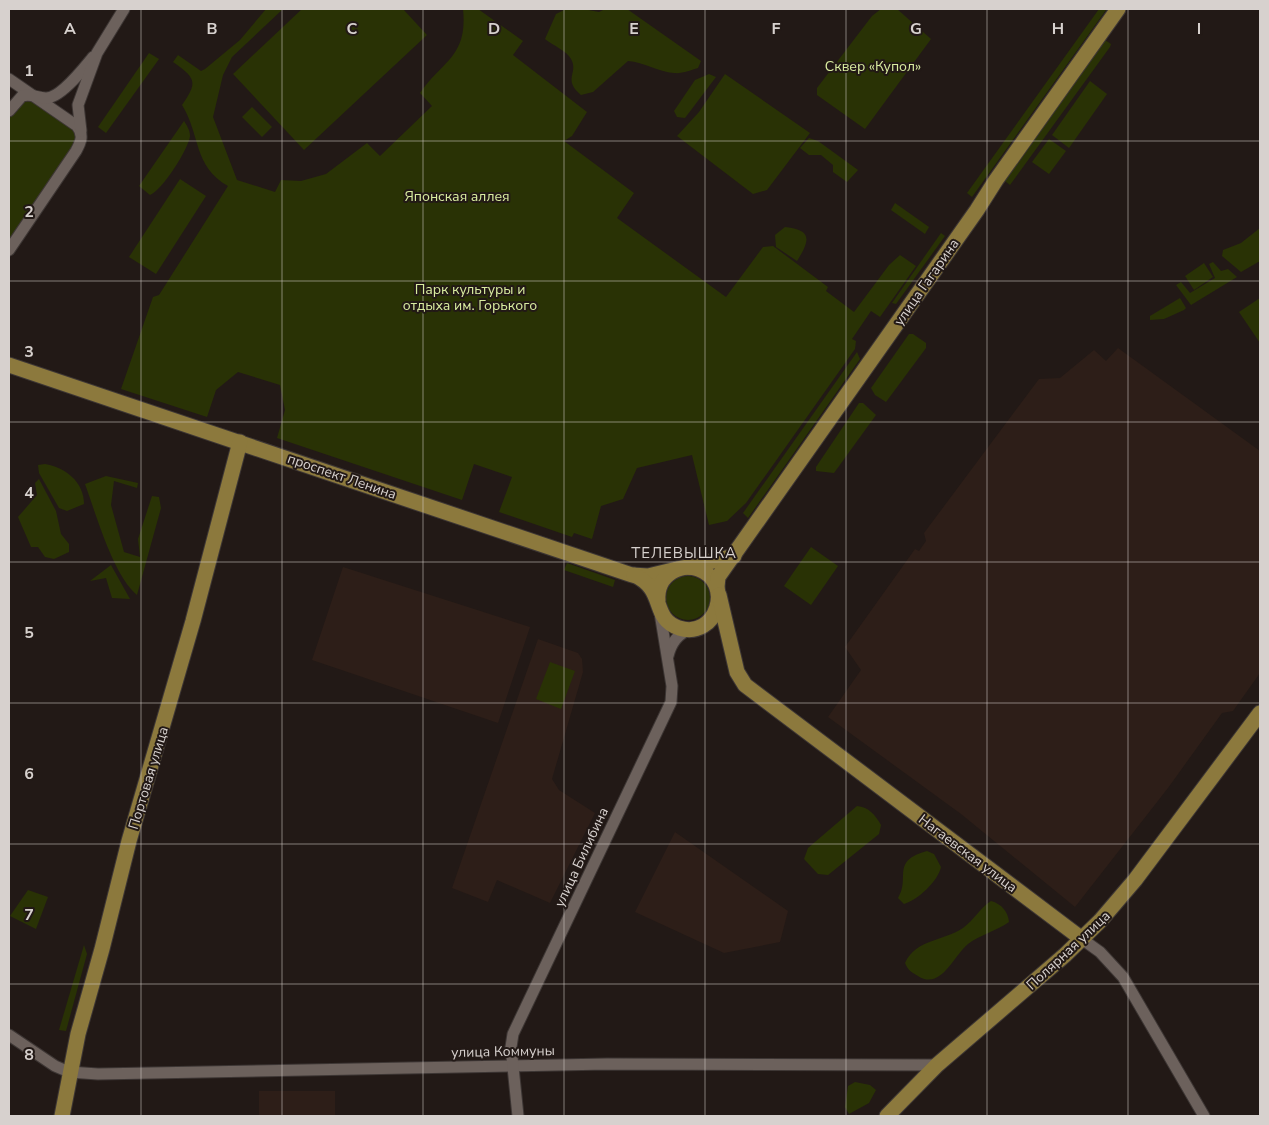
<svg xmlns="http://www.w3.org/2000/svg" width="1269" height="1125" font-family="'Nunito Sans',sans-serif">
  <style>
    .built { fill: #2d1e18 }
    .green { fill: #293205 }
    .lines { fill: none; stroke-linecap: round; stroke-linejoin: round }
    .minor-casing { stroke: #3d3634; stroke-width: 13 }
    .major-casing { stroke: #3d3634; stroke-width: 17 }
    .minor { stroke: #6c615c; stroke-width: 11 }
    .major { stroke: #8c793d; stroke-width: 15 }
    .grid { fill: none; stroke: #d7d1ce; stroke-width: 1; stroke-opacity: 0.55 }
    .labels { text-anchor: middle; stroke-width: 4; stroke-linejoin: round; paint-order: stroke }
    .park-label { font-size: 14px; fill: #d9eca0; stroke: #221916 }
    .street-label { font-size: 14px; fill: #d7d1ce; stroke: #221916 }
    .neighbourhood-label { font-size: 15px; letter-spacing: 1px; fill: #d7d1ce; stroke: #221916 }
    .grid-label { font-size: 16px; text-anchor: middle; font-weight: bold; fill: #d7d1ce; stroke: #221916; stroke-width: 4; stroke-linejoin: round; paint-order: stroke }
  </style>
  <rect width="100%" height="100%" fill="#221916"/>
  <g class="built">
    <path d="M1118 348 1260 451V673L1233 711 1222 713 1168 788 1075 907 961 814 828 717 861 670 845 647 915 549 919 551 926 541 924 533 1039 379 1060 378 1094 350 1106 361Z"/>
    <path d="M343 567 530 627 498 723 312 660Z"/>
    <path d="M538 639 578 653 582 659 583 672 552 779 559 790 595 813 550 903 497 880 488 902 452 888Z"/>
    <path d="M675 832 788 911 780 942 724 953 635 912Z"/>
    <rect x="259" y="1091" width="76" height="25"/>
  </g>
  <g class="green">
    <path d="M266 9H283L232 57 223 75 213 117 237 180 275 192 281 180 301 181 326 174 367 143 380 156 432 106 420 93C442 61 468 57 463 9H478L523 41 513 55 587 112 572 136 564 141 634 193 617 218 726 297 763 247 773 246 828 287 826 291 854 312 889 265 900 255 916 266 880 317 871 311 852 339 856 341 855 349 746 503 727 521 709 525 692 455 637 468 623 499 601 506 592 539 574 533 572 537 499 512 512 477 474 464 462 500 277 438 285 410 280 385 238 372 216 390 207 417 121 389 153 297 159 295 228 186C193 166 201 136 182 105 198 82 196 78 173 62L178 55 201 71 205 69 240 40Z"/>
    <path d="M302 9H403L427 35 304 150 233 74Z"/>
    <path d="M566 9H583L599 12 605 9H627L701 61 698 68C691 70 682 74 674 73 658 72 644 62 628 61L593 92 581 95C562 79 579 73 571 59 567 51 552 45 545 39L556 14Z"/>
    <path d="M881 9H897L931 39 865 129 817 95V88L872 16Z"/>
    <path d="M1099 9 1106 10 972 197 967 193Z"/>
    <path d="M1105 40 1111 44 1110 47 1010 185 1005 181Z"/>
    <path d="M149 53 159 59 106 133 98 127Z"/>
    <path d="M709 74 716 77 685 118 677 117 674 111 695 80Z"/>
    <path d="M725 74 810 133 767 190 753 194 677 136 699 112Z"/>
    <path d="M1090 81 1107 94 1069 148 1052 135Z"/>
    <path d="M32 94 81 137 9 250V111Z"/>
    <path d="M252 107 272 127 262 137 242 117Z"/>
    <path d="M184 121C187 126 190 130 190 136 189 148 162 191 150 195L139 186Z"/>
    <path d="M809 138 818 141 858 170 847 182 833 172V165L821 155H809L800 148Z"/>
    <path d="M1049 139 1066 151 1049 174 1032 162Z"/>
    <path d="M180 179 206 196 156 274 129 257Z"/>
    <path d="M895 203 929 227 925 234 891 210Z"/>
    <path d="M785 227C815 230 808 243 797 261L776 247 775 235Z"/>
    <path d="M1260 228V261L1241 272 1222 256 1223 250 1241 243Z"/>
    <path d="M941 233 945 236 896 304 892 303Z"/>
    <path d="M1213 262 1221 271 1228 269 1237 277 1191 305 1176 285 1181 282 1190 293 1215 278 1209 264Z"/>
    <path d="M1204 263 1213 277 1194 290 1185 276Z"/>
    <path d="M1180 298 1186 308 1184 310 1164 319 1150 320V316Z"/>
    <path d="M1260 298V343L1239 312Z"/>
    <path d="M909 334H913L926 343V348L886 402 875 395 871 388Z"/>
    <path d="M857 352 860 359 748 518 743 513Z"/>
    <path d="M859 403H863L876 415 834 473 816 471V467Z"/>
    <path d="M45 464C65 467 84 482 84 504L67 511 59 508 39 473 38 465Z"/>
    <path d="M106 476 138 483 137 488 114 481 111 505 124 552 140 557 138 539 152 496 159 497 161 508 137 595C113 575 96 514 85 484Z"/>
    <path d="M39 479 56 511 61 534 69 544V552L54 559 45 557 38 547H31L18 517 37 495 35 483Z"/>
    <path d="M811 547 838 566 811 605 784 586Z"/>
    <path d="M567 563 615 580 613 587 564 570Z"/>
    <path d="M111 565 130 599 112 598 106 578 90 581Z"/>
    <circle cx="688" cy="598" r="22"/>
    <path d="M550 662 575 671 561 709 536 699Z"/>
    <path d="M857 806C869 807 875 815 881 825L879 834 828 875 818 874 804 859 808 848Z"/>
    <path d="M927 851 934 854 941 867C938 881 918 900 904 904L898 898C911 878 890 861 927 851Z"/>
    <path d="M28 890 48 897 36 929 10 916Z"/>
    <path d="M991 901C1002 904 1008 912 1009 922 996 931 980 935 968 944 954 955 941 991 918 976 911 972 908 970 905 963 916 939 944 941 963 928 974 920 980 908 991 901Z"/>
    <path d="M84 945 87 954 66 1031 59 1030Z"/>
    <path d="M855 1082 870 1085 876 1090 869 1103 849 1114 845 1107 848 1086Z"/>
  </g>
  <g class="lines">
    <g class="minor-casing">
      <g id="minor">
        <path d="M9 79 77 126C84 135 81 142 76 151L9 250"/>
        <path d="M9 111 22 96C31 93 37 98 46 98 61 98 83 69 93 57"/>
        <path d="M81 131 78 105 97 53 124 9"/>
        <path d="M668 656C671 643 679 633 691 629"/>
        <path d="M1082 939 1100 952 1123 977 1204 1116"/>
        <path d="M9 1035 55 1066 69 1072 98 1074 607 1064 937 1065"/>
        <path d="M518 1116 511 1047 513 1034 671 702 672 686 660 613"/>
      </g>
    </g>
    <g class="major-casing">
      <g id="major">
        <path d="M9 365 632 575 648 576 677 569"/>
        <path d="M689 567 734 556"/>
        <path d="M634 575C667 590 650 618 679 628 717 640 735 582 698 569 690 566 680 567 672 572 662 578 657 589 658 601"/>
        <path d="M717 587 718 577 977 210 996 180 1118 9"/>
        <path d="M719 595 737 672 745 685 1082 939"/>
        <path d="M62 1116 78 1034 102 949 129 841 193 621 240 442"/>
        <path d="M887 1116 937 1065 1065 955 1100 921 1135 880 1260 713"/>
      </g>
    </g>
    <use href="#minor" class="minor"/>
    <use href="#major" class="major"/>
  </g>
  <path class="grid" d="M141 9V1116M282 9V1116M423 9V1116M564 9V1116M705 9V1116M846 9V1116M987 9V1116M1128 9V1116M9 141H1260M9 281H1260M9 422H1260M9 562H1260M9 703H1260M9 844H1260M9 984H1260"/>
  <g class="labels">
    <g class="park-label">
      <text x="873" y="71">Сквер «Купол»</text>
      <text x="457" y="201">Японская аллея</text>
      <text x="470" y="294">Парк культуры и<tspan x="470" dy="16">отдыха им. Горького</tspan></text>
    </g>
    <g class="street-label">
      <text transform="translate(926 282) rotate(-55)" y="5">улица Гагарина</text>
      <text transform="translate(342 476) rotate(19)" y="5">проспект Ленина</text>
      <text transform="translate(148 778) rotate(-73)" y="5">Портовая улица</text>
      <text transform="translate(968 853) rotate(37)" y="5">Нагаевская улица</text>
      <text transform="translate(581 857) rotate(-65)" y="5">улица Билибина</text>
      <text transform="translate(1068 950) rotate(-43)" y="5">Полярная улица</text>
      <text transform="translate(503 1051) rotate(-1)" y="5">улица Коммуны</text>
    </g>
    <g class="neighbourhood-label">
      <text x="684" y="558">ТЕЛЕВЫШКА</text>
    </g>
  </g>
  <g class="grid-label">
    <text x="70" y="34">A</text>
    <text x="212" y="34">B</text>
    <text x="352" y="34">C</text>
    <text x="494" y="34">D</text>
    <text x="634" y="34">E</text>
    <text x="776" y="34">F</text>
    <text x="916" y="34">G</text>
    <text x="1058" y="34">H</text>
    <text x="1199" y="34">I</text>
    <text x="29" y="76">1</text>
    <text x="29" y="217">2</text>
    <text x="29" y="357">3</text>
    <text x="29" y="498">4</text>
    <text x="29" y="638">5</text>
    <text x="29" y="779">6</text>
    <text x="29" y="920">7</text>
    <text x="29" y="1060">8</text>
  </g>
  <rect width="1269" height="1125" fill="none" stroke="#d7d1ce" stroke-width="20"/>
</svg>
